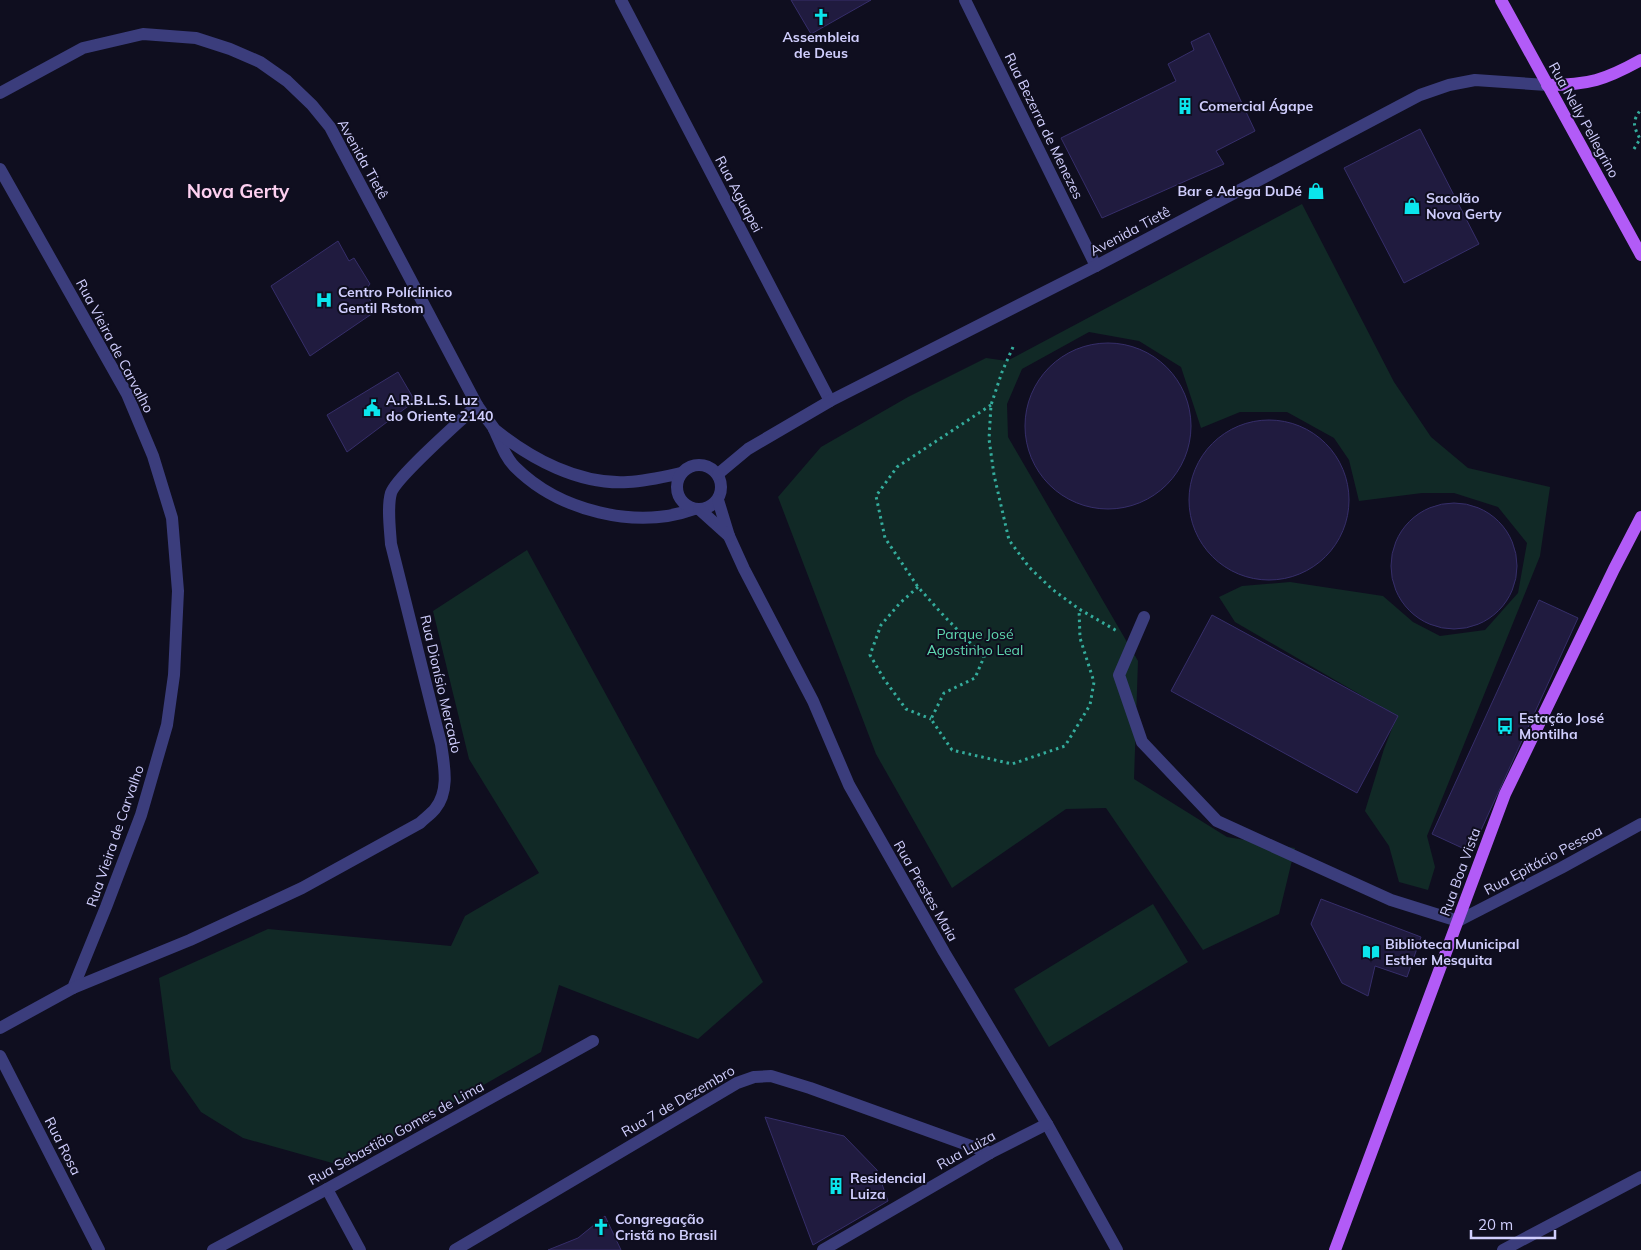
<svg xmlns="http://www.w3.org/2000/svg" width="1641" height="1250" font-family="Mulish,sans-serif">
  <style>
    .green { fill: #112926 }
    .building { fill: #201b3f; stroke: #362e6a }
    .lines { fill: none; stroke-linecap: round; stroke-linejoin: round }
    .path { stroke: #34ac9c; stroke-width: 3; stroke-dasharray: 2.5 4; stroke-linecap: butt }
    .minor { stroke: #3b3d7c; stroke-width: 12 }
    .major { stroke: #b25bf7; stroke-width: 12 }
    .labels { text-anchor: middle; stroke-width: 4; stroke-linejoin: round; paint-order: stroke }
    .poi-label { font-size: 14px; font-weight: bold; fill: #d0cefd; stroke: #0f0e1f; text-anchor: start }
    .street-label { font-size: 14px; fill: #d0cefd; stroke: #0f0e1f }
    .park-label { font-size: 14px; fill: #5fd9b1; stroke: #0f0e1f }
    .district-label { font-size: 19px; font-weight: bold; fill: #fdd0f0; stroke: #0f0e1f }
  </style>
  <rect width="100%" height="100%" fill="#0f0e1f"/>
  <g class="green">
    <path d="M1302 204 1394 382 1431 437 1468 468 1550 487 1540 556 1427 836 1435 867 1428 890 1399 882 1389 846 1365 811 1384 749 1397 716 1235 622 1219 597 1242 586 1290 582 1383 596 1413 622 1440 636 1485 630 1518 593 1527 543 1498 507 1454 493H1422L1359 501 1349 460 1334 438 1287 412H1240L1201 428 1181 367 1139 341 1089 332 1022 369 1007 404 1008 437 1138 661 1134 779 1227 837 1295 848 1279 914 1203 950 1106 808 1066 809 952 888 876 754 778 497 821 447 908 397 986 358 1007 361Z"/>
    <path d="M527 550 763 982 698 1039 559 985 541 1052 343 1166 243 1138 201 1112 171 1069 159 978 268 929 451 946 465 916 539 873 469 759 433 611Z"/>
    <path d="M1153 904 1188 962 1049 1047 1014 989Z"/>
  </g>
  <g class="building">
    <path d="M791 0H871L811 34Z"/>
    <path d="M1209 33 1255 131 1216 151 1224 164 1102 218 1061 138 1176 81 1168 64 1194 50 1191 42Z"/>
    <path d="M1420 129 1479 244 1404 283 1344 168Z"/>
    <path d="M338 241 349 261 354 258 370 284 365 290 376 311 310 356 271 286Z"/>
    <circle cx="1108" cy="426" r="83"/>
    <path d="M398 372 415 401 347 452 327 415Z"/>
    <circle cx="1269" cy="500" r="80"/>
    <circle cx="1454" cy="566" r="63"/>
    <path d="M1539 600 1578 618 1471 852 1432 834Z"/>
    <path d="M1212 615 1398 716 1357 793 1171 691Z"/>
    <path d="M1321 899 1421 937 1407 977 1375 966 1368 996 1342 983 1311 924Z"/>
    <path d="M765 1117 844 1136 877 1170 888 1201 813 1245Z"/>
    <path d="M605 1216 621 1250H548L578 1238Z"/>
  </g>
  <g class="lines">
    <g class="path">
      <path d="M1634 149 1640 139C1633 125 1632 122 1641 109"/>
      <path d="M1013 347 1002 372 991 405 989 439 994 475 1009 540 1029 567 1052 589 1079 609 1117 631"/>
      <path d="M991 405 897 467 876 496 885 538 918 587 944 616 984 657 975 678 944 693 931 719 952 750 1012 764 1065 746 1090 705 1094 682 1080 638 1079 609"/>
      <path d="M918 587 900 603 881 625 870 655 884 679 906 709 931 719"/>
    </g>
    <g class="minor">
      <path d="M621 0 830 401"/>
      <path d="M965 0 1096 266"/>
      <path d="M0 93 83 48 143 34 196 38 230 49 260 62 287 81 312 105 330 127 477 405C482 413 488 420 493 427 500 441 504 456 515 467 559 511 636 530 694 509"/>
      <path d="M0 169 127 394 153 456 172 518 178 591 174 675 167 725 141 815 106 907 73 988 0 1028"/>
      <path d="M494 429C531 459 579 485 628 482 646 481 663 477 681 473"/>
      <circle cx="699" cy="487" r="22"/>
      <path d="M718 474 748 449 830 401 1096 266 1420 95 1449 85 1475 80 1547 85"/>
      <path d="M718 500 729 536 744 569 813 701 849 785 944 952 1047 1124 1117 1250"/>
      <path d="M699 509 729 536"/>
      <path d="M1144 617 1119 675 1142 742 1217 821 1391 900 1458 921 1561 868 1641 824"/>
      <path d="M73 988 190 940 302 888 420 823C425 818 431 814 435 809 450 791 444 765 441 744L391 544C390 529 387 507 391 493 397 476 461 421 477 405"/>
      <path d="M0 1056 99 1250"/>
      <path d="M327 1189 360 1250"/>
      <path d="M213 1250 327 1189 593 1041"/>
      <path d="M455 1250 737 1083 754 1077 771 1076 810 1088 990 1153"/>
      <path d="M823 1250 990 1153 1047 1124"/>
      <path d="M1503 1250 1641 1177"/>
    </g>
    <g class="major">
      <path d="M1501 0 1641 255"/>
      <path d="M1547 85C1589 85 1605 80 1641 60"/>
      <path d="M1335 1250 1505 794 1614 569 1641 517"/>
    </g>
  </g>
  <defs>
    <g id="church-bare" transform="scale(1.35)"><path d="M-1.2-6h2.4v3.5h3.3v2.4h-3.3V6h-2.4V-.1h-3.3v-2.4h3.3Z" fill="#0be5ec" stroke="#0f0e1f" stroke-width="2.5" paint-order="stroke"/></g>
    <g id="building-bare" transform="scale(1.35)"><path d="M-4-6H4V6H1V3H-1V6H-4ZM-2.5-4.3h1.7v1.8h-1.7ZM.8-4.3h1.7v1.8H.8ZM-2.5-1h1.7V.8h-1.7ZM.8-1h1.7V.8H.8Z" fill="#0be5ec" stroke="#0f0e1f" stroke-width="2.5" paint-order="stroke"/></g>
    <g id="shop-bare" transform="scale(1.35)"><path d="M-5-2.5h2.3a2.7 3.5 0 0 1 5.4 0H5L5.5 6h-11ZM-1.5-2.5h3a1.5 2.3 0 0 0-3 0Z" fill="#0be5ec" stroke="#0f0e1f" stroke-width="2.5" paint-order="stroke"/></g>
    <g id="hospital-bare" transform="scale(1.35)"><path d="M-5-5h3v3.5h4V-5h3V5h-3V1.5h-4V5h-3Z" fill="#0be5ec" stroke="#0f0e1f" stroke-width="2.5" paint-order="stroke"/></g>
    <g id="civic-bare" transform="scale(1.35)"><path d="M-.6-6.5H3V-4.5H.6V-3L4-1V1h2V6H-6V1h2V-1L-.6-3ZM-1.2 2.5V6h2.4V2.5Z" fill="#0be5ec" stroke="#0f0e1f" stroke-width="2.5" paint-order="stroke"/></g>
    <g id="bus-bare" transform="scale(1.35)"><path d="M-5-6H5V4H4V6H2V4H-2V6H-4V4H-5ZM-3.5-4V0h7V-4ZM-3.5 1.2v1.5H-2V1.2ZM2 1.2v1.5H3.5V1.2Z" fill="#0be5ec" stroke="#0f0e1f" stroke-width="2.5" paint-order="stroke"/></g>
    <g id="library-bare" transform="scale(1.35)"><path d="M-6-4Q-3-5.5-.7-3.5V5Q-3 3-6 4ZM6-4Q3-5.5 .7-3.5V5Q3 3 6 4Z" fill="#0be5ec" stroke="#0f0e1f" stroke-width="2.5" paint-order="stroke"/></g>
  </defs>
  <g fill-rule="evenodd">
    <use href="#church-bare" x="821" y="17"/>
    <use href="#building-bare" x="1185" y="106"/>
    <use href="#shop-bare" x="1316" y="191"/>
    <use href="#shop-bare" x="1412" y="206"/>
    <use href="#hospital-bare" x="324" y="300"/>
    <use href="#civic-bare" x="372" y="408"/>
    <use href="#bus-bare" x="1505" y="726"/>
    <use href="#library-bare" x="1371" y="952"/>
    <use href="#building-bare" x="836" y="1186"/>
    <use href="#church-bare" x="601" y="1227"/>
  </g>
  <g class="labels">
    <g class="poi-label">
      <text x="821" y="42" text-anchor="middle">Assembleia<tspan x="821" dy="16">de Deus</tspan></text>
      <text x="1199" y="111">Comercial Ágape</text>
      <text x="1302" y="196" text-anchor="end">Bar e Adega DuDé</text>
      <text x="1426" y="203">Sacolão<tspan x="1426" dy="16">Nova Gerty</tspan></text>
      <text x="338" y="297">Centro Políclinico<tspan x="338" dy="16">Gentil Rstom</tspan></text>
      <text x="386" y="405">A.R.B.L.S. Luz<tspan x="386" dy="16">do Oriente 2140</tspan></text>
      <text x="1519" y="723">Estação José<tspan x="1519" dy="16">Montilha</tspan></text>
      <text x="1385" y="949">Biblioteca Municipal<tspan x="1385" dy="16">Esther Mesquita</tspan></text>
      <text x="850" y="1183">Residencial<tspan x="850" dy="16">Luiza</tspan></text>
      <text x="615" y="1224">Congregação<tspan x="615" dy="16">Cristã no Brasil</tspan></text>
    </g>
    <g class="street-label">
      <text transform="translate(1584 120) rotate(61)" y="5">Rua Nelly Pellegrino</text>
      <text transform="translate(1044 126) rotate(64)" y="5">Rua Bezerra de Menezes</text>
      <text transform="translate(363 159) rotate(61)" y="5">Avenida Tietê</text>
      <text transform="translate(739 194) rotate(62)" y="5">Rua Aguapei</text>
      <text transform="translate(1130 231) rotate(-28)" y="5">Avenida Tietê</text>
      <text transform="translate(115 346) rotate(62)" y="5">Rua Vieira de Carvalho</text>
      <text transform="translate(441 684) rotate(77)" y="5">Rua Dionísio Mercado</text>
      <text transform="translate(115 836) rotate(-71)" y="5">Rua Vieira de Carvalho</text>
      <text transform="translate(1543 860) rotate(-28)" y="5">Rua Epitácio Pessoa</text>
      <text transform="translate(1460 872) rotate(-70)" y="5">Rua Boa Vista</text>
      <text transform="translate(926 891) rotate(60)" y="5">Rua Prestes Maia</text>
      <text transform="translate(678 1101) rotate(-30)" y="5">Rua 7 de Dezembro</text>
      <text transform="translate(396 1133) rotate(-29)" y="5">Rua Sebastião Gomes de Lima</text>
      <text transform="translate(63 1146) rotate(63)" y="5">Rua Rosa</text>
      <text transform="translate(966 1150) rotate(-29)" y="5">Rua Luiza</text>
    </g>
    <g class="park-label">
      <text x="975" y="639">Parque José<tspan x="975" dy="16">Agostinho Leal</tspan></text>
    </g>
    <g class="district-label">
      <text x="238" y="198">Nova Gerty</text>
    </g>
  </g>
  <path d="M1471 1230v8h84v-8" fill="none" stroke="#d0cefd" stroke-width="2.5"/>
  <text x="1478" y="1230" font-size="15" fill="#d0cefd" stroke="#0f0e1f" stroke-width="4" paint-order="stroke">20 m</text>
</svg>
